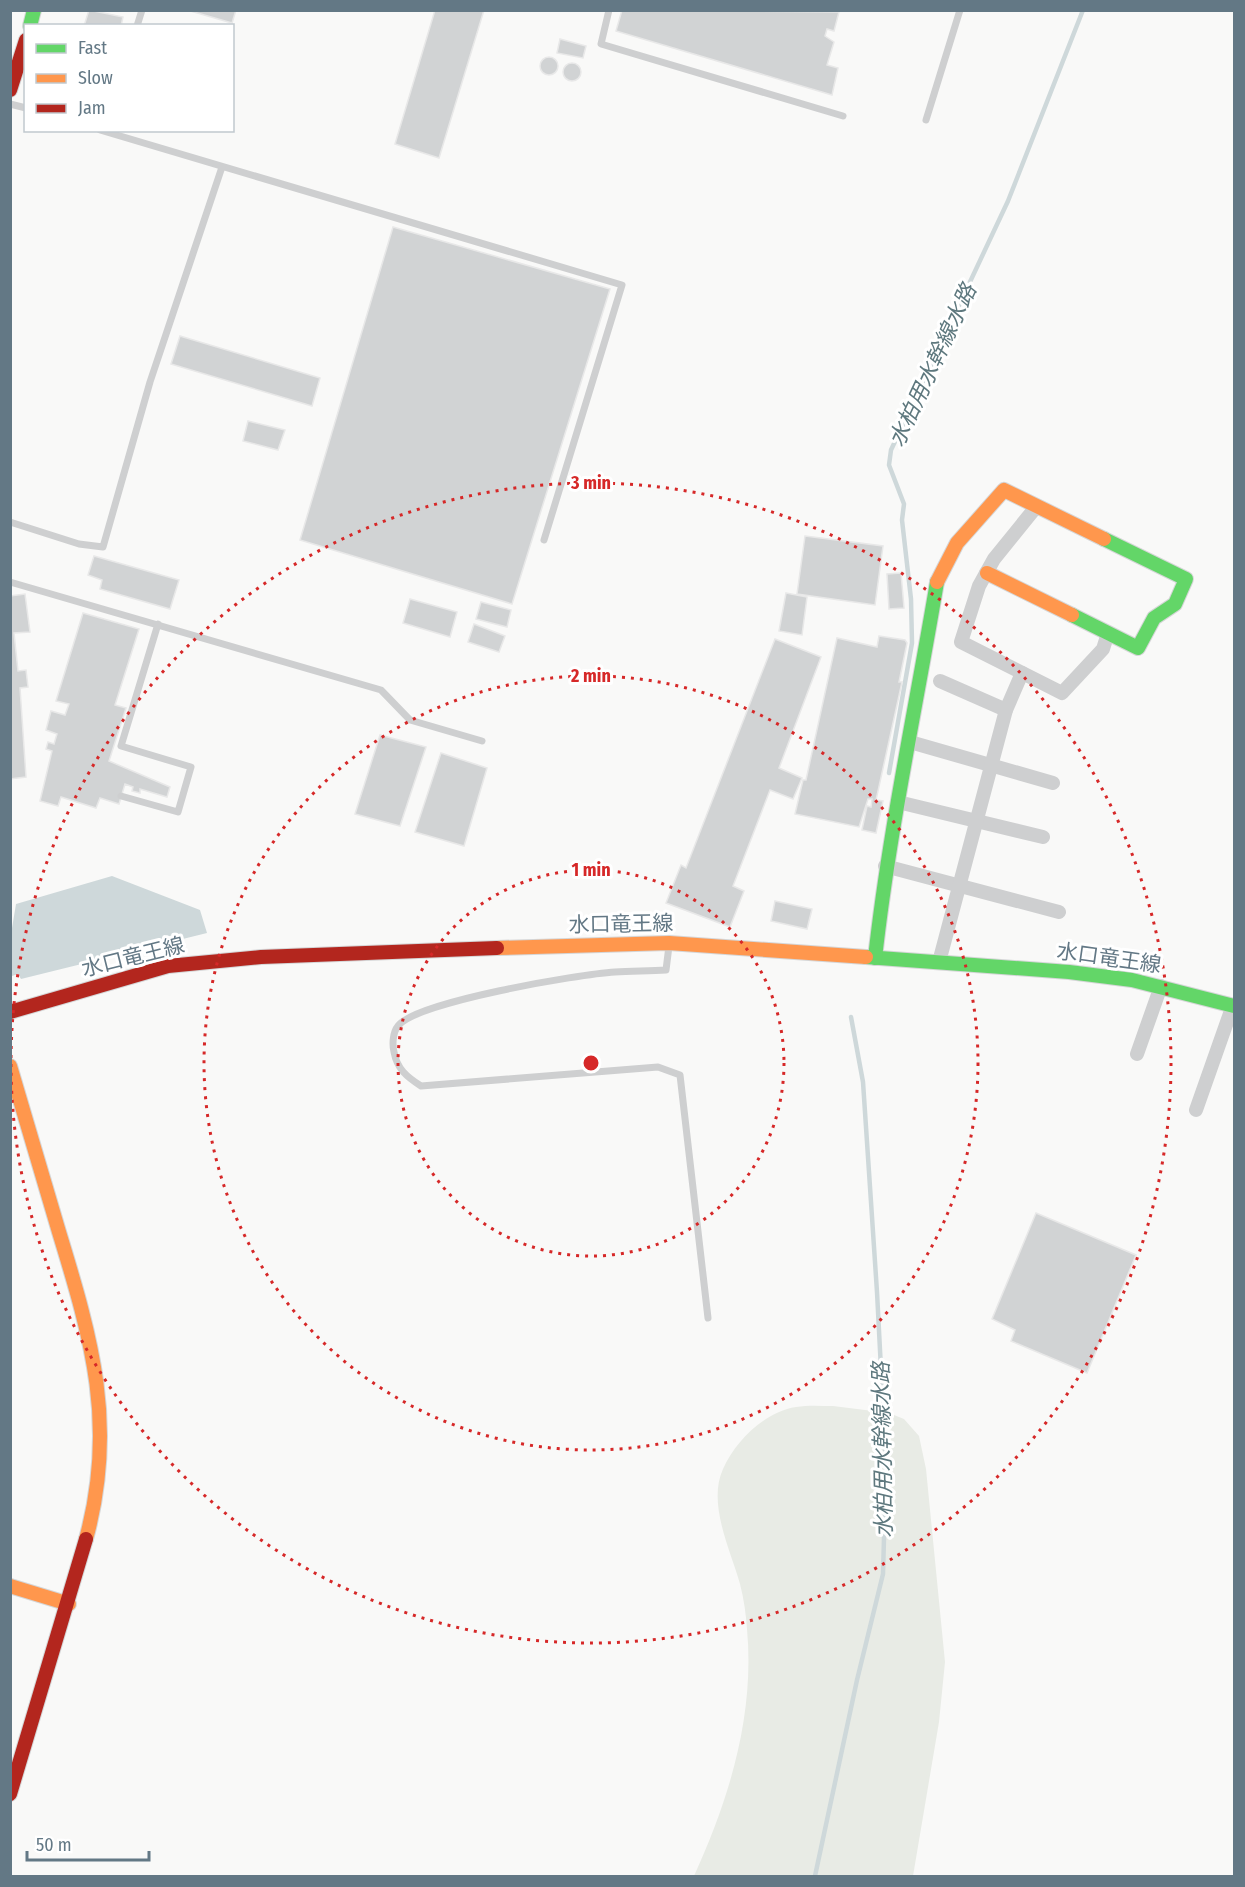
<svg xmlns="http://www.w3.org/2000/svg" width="1245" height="1887" font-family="'Fira Sans Condensed','Noto Sans JP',sans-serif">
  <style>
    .green { fill: #e8ebe5 }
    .water { fill: #ced8da }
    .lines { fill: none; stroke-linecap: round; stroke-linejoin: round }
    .stream { stroke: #ced8da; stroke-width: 4.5 }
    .building { fill: #d1d3d4; stroke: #e8e8e8; stroke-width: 1.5 }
    .fast-casing { stroke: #d5d6d7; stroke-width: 16 }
    .slow-casing { stroke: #d5d6d7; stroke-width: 16 }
    .jam-casing { stroke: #d5d6d7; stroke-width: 16 }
    .lane { stroke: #cecfd0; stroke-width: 7 }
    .street { stroke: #cecfd0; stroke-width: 14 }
    .fast { stroke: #63d668; stroke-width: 14 }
    .slow { stroke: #ff974d; stroke-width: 14 }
    .jam { stroke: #b3261e; stroke-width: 14 }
    .ring { fill: none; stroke: #d62828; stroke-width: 3; stroke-dasharray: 3 6 }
    .labels { text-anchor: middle; stroke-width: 6; stroke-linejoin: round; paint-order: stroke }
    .street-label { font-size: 21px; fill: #637885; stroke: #fff }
    .water-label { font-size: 22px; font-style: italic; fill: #5e787e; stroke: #fff }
    .centre { fill: #d62828; stroke: #fff; stroke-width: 3 }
    .ring-label { font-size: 18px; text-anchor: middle; font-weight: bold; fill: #d62828; stroke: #fff; stroke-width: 6; stroke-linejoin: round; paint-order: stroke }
  </style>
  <rect width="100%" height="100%" fill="#f9f9f8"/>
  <path class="green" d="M833 1406 889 1413 904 1419 919 1436 926 1469 945 1662 939 1722 913 1876H694C729 1799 755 1716 747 1629 746 1615 744 1599 740 1584 731 1551 707 1504 723 1469 736 1440 765 1412 796 1407 808 1405 821 1406 833 1406Z"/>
  <path class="water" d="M112 876 200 910 207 933 21 979 18 974 12 976 11 934 16 904Z"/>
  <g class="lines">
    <g class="stream">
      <path d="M889 773 912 643 911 599 902 520 904 504 889 465 891 450 1008 201 1083 10"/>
      <path d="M815 1876 857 1680 883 1574 886 1466 877 1292 863 1082 851 1017"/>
    </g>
  </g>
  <g class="building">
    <path d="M89 10 123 17 121 26H84Z"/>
    <path d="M187 10H236L232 23Z"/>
    <path d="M435 10H484L439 158 395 144Z"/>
    <path d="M622 10 839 12 834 31 827 29 825 36 834 42 827 65 838 68 832 95 616 31Z"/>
    <path d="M560 39 586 46 583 58 557 53Z"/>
    <circle cx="549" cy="66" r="9"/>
    <circle cx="572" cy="72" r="9"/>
    <path d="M393 227 610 289 512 604 300 540Z"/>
    <path d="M180 336 320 378 312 406 171 364Z"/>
    <path d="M248 421 285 430 278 450 243 441Z"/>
    <path d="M805 536 883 546 875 605 797 594Z"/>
    <path d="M94 556 179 580 170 609 100 589 102 580 88 575Z"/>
    <path d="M901 573 904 608 889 609 887 574Z"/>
    <path d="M786 593 807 597 802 635 779 631Z"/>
    <path d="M25 594 30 632 14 633 18 671 26 670 28 687 20 688 26 777 10 779V596Z"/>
    <path d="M410 599 457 612 450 637 403 623Z"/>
    <path d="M481 602 511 610 507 627 476 619Z"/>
    <path d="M83 613 139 629 115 705 126 708 109 761 170 787 167 797 140 789V793L132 791 133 787 125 784 119 804 100 798 96 808 61 797 58 806 40 801 52 751 46 749 48 742 54 744 57 734 46 730 51 711 65 715 69 704 56 701Z"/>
    <path d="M474 624 505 636 499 652 468 642Z"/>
    <path d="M879 636 905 640 907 643 899 682H902L876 800 883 801 876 833 862 830 867 806 871 807 872 799H868L859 827 795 814 803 780H806L837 638 877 647Z"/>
    <path d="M775 639 821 657 779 768 802 778 793 799 770 790 733 886 744 891 730 927 666 903 681 865 686 868Z"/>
    <path d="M380 735 426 747 400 826 355 814Z"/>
    <path d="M441 753 487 768 464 846 415 832Z"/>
    <path d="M775 901 812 909 807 929 771 921Z"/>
    <path d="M1036 1213 1136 1255 1087 1373 1011 1341 1015 1330 992 1319Z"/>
  </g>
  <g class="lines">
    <g class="fast-casing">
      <g id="fast">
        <path d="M30 26 34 10"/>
        <path d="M1072 615 1138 648 1154 618 1175 604 1186 579 1104 539"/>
        <path d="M866 957 1069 972 1132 980 1234 1006"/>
        <path d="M875 958C889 832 916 707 937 582"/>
      </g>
    </g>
    <g class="slow-casing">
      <g id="slow">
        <path d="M987 573 1072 615"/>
        <path d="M937 582 957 543 1004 490 1104 539"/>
        <path d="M497 948 669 943 866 957"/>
        <path d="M10 1066C26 1121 43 1176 59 1232 92 1340 117 1426 86 1539"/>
        <path d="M10 1586 69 1604"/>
      </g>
    </g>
    <g class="jam-casing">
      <g id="jam">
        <path d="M10 90 26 40"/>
        <path d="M10 1012 168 966 261 957 497 948"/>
        <path d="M10 1794 86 1539"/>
      </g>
    </g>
    <g class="lane">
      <path d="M609 10 601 44 843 116"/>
      <path d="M137 26 142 10"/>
      <path d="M10 104 26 108"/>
      <path d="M926 120 960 10"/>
      <path d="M100 130 622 285 544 540"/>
      <path d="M10 522 79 544 103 547 150 382 222 167"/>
      <path d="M10 582 381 690 410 720 482 741"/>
      <path d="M121 796 178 812 191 767 121 746 158 624"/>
      <path d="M669 946 666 970C649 971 632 971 615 972 580 974 415 1002 398 1026 393 1032 392 1044 394 1052 397 1069 407 1077 421 1086L658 1067 680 1075 708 1318"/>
    </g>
    <g class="street">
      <path d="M1036 507 994 559 979 586 961 642 1062 693 1103 649 1108 633"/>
      <path d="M940 681 1006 710"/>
      <path d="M910 742 1053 783"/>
      <path d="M898 802 1043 837"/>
      <path d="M885 866 1059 912"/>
      <path d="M939 962 1006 710 1022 673"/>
      <path d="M1137 1054 1161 986"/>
      <path d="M1196 1110 1233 1005"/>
    </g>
    <use href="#fast" class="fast"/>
    <use href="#slow" class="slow"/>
    <use href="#jam" class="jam"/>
  </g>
  <g class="ring">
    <circle cx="591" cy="1063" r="193"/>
    <circle cx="591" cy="1063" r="387"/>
    <circle cx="591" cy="1063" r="580"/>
  </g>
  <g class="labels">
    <g class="street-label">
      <text transform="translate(621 924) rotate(-1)" y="7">水口竜王線</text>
      <text transform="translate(133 957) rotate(-14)" y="7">水口竜王線</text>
      <text transform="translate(1109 958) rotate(8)" y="7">水口竜王線</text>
    </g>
    <g class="water-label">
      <text transform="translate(932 365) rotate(-65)" y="8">水柏用水幹線水路</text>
      <text transform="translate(882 1450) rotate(-91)" y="8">水柏用水幹線水路</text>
    </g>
  </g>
  <circle cx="591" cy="1063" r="9" class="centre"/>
  <g class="ring-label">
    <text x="591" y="489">3 min</text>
    <text x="591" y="682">2 min</text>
    <text x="591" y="876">1 min</text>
  </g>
  <rect width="1245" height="1887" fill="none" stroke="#637885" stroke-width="24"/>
  <rect x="24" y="24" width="210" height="108" fill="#ffffff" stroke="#c1c9ce" stroke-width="1.5"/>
  <rect x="36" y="44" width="30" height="9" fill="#63d668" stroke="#c1c9ce" stroke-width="1.5"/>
  <text x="78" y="54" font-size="18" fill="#637885">Fast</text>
  <rect x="36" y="74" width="30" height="9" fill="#ff974d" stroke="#c1c9ce" stroke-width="1.5"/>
  <text x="78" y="84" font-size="18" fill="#637885">Slow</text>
  <rect x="36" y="104" width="30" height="9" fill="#b3261e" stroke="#c1c9ce" stroke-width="1.5"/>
  <text x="78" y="114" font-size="18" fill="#637885">Jam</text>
  <path d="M27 1851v9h122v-9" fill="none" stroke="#637885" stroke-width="3"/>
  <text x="36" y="1851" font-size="18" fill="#637885" stroke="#ffffff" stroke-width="4.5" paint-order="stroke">50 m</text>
</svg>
